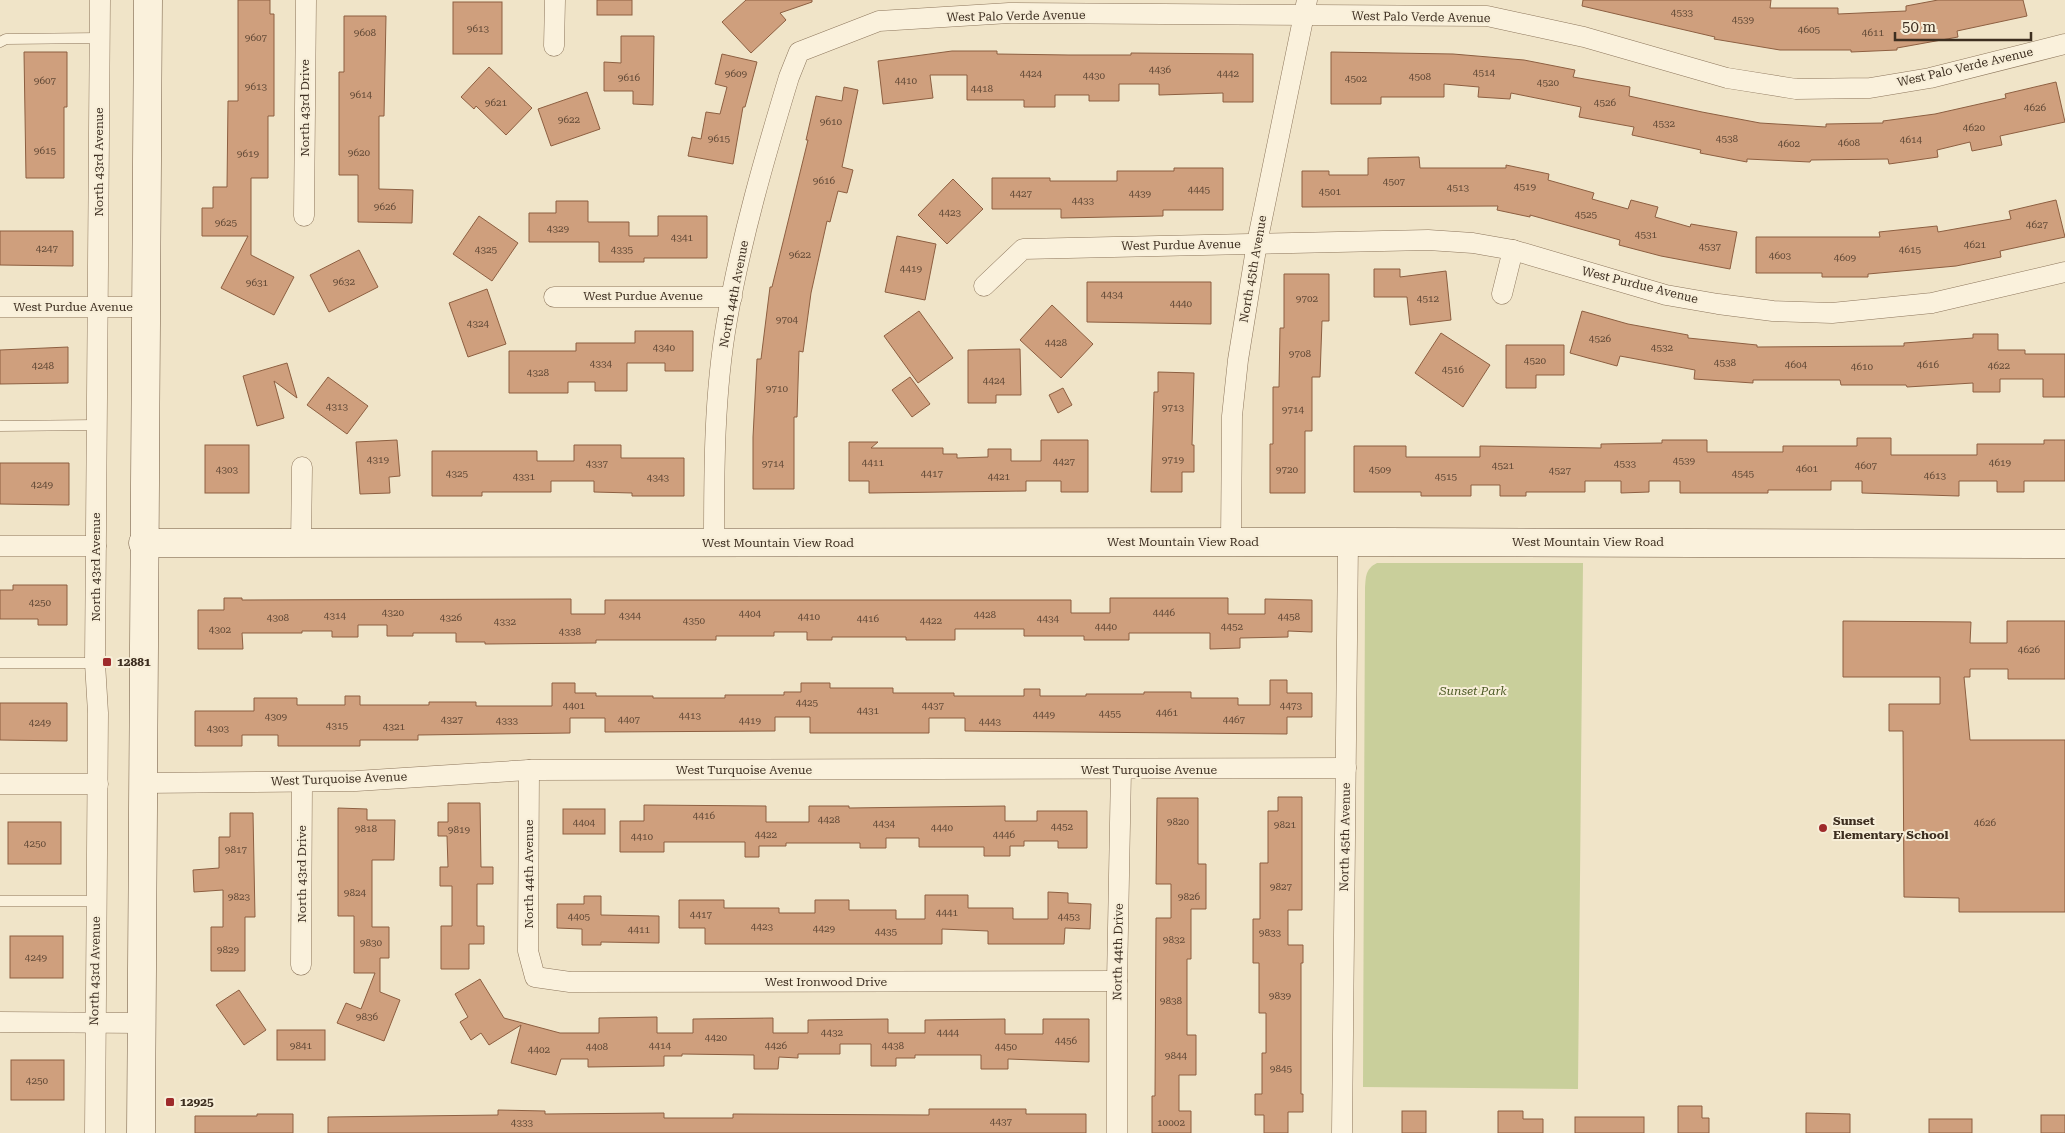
<svg xmlns="http://www.w3.org/2000/svg" width="2065" height="1133" font-family="'Roboto Serif',serif">
  <style>
    .green { fill: #c9cf9b }
    .building { fill: #cf9f7d; stroke: #8d5f41 }
    .lines { fill: none; stroke-linecap: round; stroke-linejoin: round }
    .lane-casing { stroke: #8d765c; stroke-width: 11 }
    .street-casing { stroke: #8d765c; stroke-width: 21 }
    .secondary-casing { stroke: #6f573f; stroke-width: 29 }
    .lane { stroke: #faf1dc; stroke-width: 10 }
    .street { stroke: #faf1dc; stroke-width: 20 }
    .secondary { stroke: #faf1dc; stroke-width: 28 }
    .poi-dot { fill: #9e2a2b; stroke: #f7eed8; stroke-width: 2 }
    .labels { text-anchor: middle; stroke-width: 4; stroke-linejoin: round; paint-order: stroke }
    .number-label { font-size: 10px; fill: #624a37 }
    .street-label { font-size: 12px; fill: #3d2e20; stroke: #f7eed8 }
    .poi-label { font-size: 12px; font-weight: bold; fill: #3d2e20; stroke: #f7eed8; text-anchor: start }
    .park-label { font-size: 12px; font-style: italic; fill: #4d5a26; stroke: #f7eed8 }
  </style>
  <rect width="100%" height="100%" fill="#f0e4c8"/>
  <path class="green" d="M1377 563H1583L1578 1089 1363 1087 1365 589C1366 577 1365 569 1377 563Z"/>
  <g class="building">
    <path d="M238 0H270V14H274V116H268V178H251V255L294 277 274 315 221 288 248 236H202V208H213V187H227L228 101H238Z"/>
    <rect x="597" y="0" width="35" height="15"/>
    <path d="M746 0H812V2L780 13 786 20 751 53 722 22Z"/>
    <path d="M1583 0H1771L1770 8H1838V14L1906 11V6L1938 0H2023L2027 16 1957 31 1958 37 1897 48V50L1851 52V50H1780L1714 39 1715 37 1582 6Z"/>
    <rect x="453" y="2" width="49" height="52"/>
    <path d="M344 16H386L384 116H379V189L413 190 412 223 358 222V175H339V72H344Z"/>
    <path d="M621 36H654L653 105 633 104V91H604V62L621 63Z"/>
    <path d="M952 51H997V54L1069 55H1131V53L1253 54V102H1223V93L1159 95V84H1119V101H1089V95H1055V107H1024V100H967V75H930L933 98 883 104 878 61Z"/>
    <path d="M24 52H67V107H64V178H26Z"/>
    <path d="M1331 52 1453 54 1524 60 1575 70 1573 77 1630 87 1629 96 1702 112 1760 123 1826 127V124L1883 123V121L1935 114 2006 98 2005 94 2056 82 2065 122 2000 136 2002 145 1972 151 1970 142 1937 150 1938 157 1889 164 1888 159 1811 160 1810 162 1747 159V162L1700 153 1701 150 1632 135 1634 127 1579 117 1581 107 1511 93 1510 99 1478 97 1479 87 1444 84V97H1381V104H1331Z"/>
    <path d="M722 54 757 62 745 107H743L733 164 688 156 692 137 701 139 706 112 720 114 727 87 715 84Z"/>
    <path d="M489 67 532 108 506 135 476 106 474 109 461 97Z"/>
    <path d="M844 87 858 90 842 167 853 170 847 193 838 191 830 222 827 221 811 293 803 352 799 351 797 417H794V489H753V437L757 359H761L770 287H772L808 140H806L816 96 842 101Z"/>
    <path d="M587 92 600 129 551 146 538 109Z"/>
    <path d="M1419 157 1420 168H1506V165L1549 174 1548 180 1594 193 1592 199 1628 209 1631 200 1658 207 1655 217 1690 227 1691 224 1737 232 1730 269 1661 256 1619 245 1620 240 1530 215V217L1497 210 1498 206 1302 207V171H1329V175H1368V158Z"/>
    <path d="M1174 168H1223V210H1163V216L1061 218V209H992V178H1050V181H1117V171H1174Z"/>
    <path d="M953 179 983 209 947 244 918 215Z"/>
    <path d="M2056 200 2065 237 2000 251 2001 257 1956 266 1868 274V277H1822V273H1756V237H1880L1879 232 1937 226 1938 232 2011 219 2009 211Z"/>
    <path d="M556 201H588V222H629V236H658V216H707V258H644V262H599V242H529V213H556Z"/>
    <path d="M479 216 518 243 492 281 453 254Z"/>
    <path d="M0 231H73V266L0 265Z"/>
    <path d="M897 236 936 244 925 300 885 292Z"/>
    <path d="M359 250 378 287 329 312 310 275Z"/>
    <path d="M1374 269H1400V277L1446 271 1451 320 1410 325 1407 297H1374Z"/>
    <path d="M1284 274H1329V321H1322L1320 377H1312V431H1305V493H1270V444H1273V387H1279L1280 328H1284Z"/>
    <path d="M1087 282H1211V324L1087 322Z"/>
    <path d="M487 289 506 344 468 357 449 303Z"/>
    <path d="M1052 305 1093 344 1061 378 1020 340Z"/>
    <path d="M919 311 953 358 918 383 884 336Z"/>
    <path d="M1582 311 1628 324 1688 335V338L1757 345V347L1904 346V343L1973 338V334H1998V350H2025V354H2065V397H2043V379H2000V392H1973V383L1907 387 1906 385H1841L1840 380H1753V383L1694 379 1695 370 1620 356 1617 366 1570 353Z"/>
    <path d="M635 331H693V371H665V363H627V391H595V382H568V393H509V351H576V343H635Z"/>
    <path d="M1441 333 1490 365 1463 407 1415 373Z"/>
    <path d="M1506 345H1564V375H1536V388H1506Z"/>
    <path d="M68 347V383L0 384V350Z"/>
    <path d="M1020 349 1021 395H996V403H968V350Z"/>
    <path d="M287 363 297 398 274 381 284 418 257 426 243 376Z"/>
    <path d="M1158 372 1194 373 1192 445H1194V472H1182V492H1151L1154 392H1158Z"/>
    <path d="M328 377 368 406 347 434 307 405Z"/>
    <path d="M910 377 930 404 912 417 892 390Z"/>
    <path d="M1063 388 1072 405 1058 413 1049 395Z"/>
    <path d="M1857 438H1891V455H1977V444H2044V440H2065V481H2024V492H1997V481H1959V496L1862 493V481H1831V490H1768V493H1680V481H1649V492L1621 493V481H1585V492H1526V496H1500V485H1471V496H1421V492H1354V446H1406V457H1480V446L1601 448V444L1662 443V440H1707V452H1783V446H1857Z"/>
    <path d="M397 440 400 476 389 477 390 493 360 494 356 442Z"/>
    <path d="M1041 440H1088V492H1061V481H1026V491L869 493V481H849V442H878L871 448H943V454H957V458L988 457V449H1011V461H1041Z"/>
    <rect x="205" y="445" width="44" height="48"/>
    <path d="M574 445H621V458H684V496H632V493L594 492V481H551V492H482V496H432V451H537V461H574Z"/>
    <path d="M0 463H69V505L0 504Z"/>
    <path d="M13 585H67V625H38V619H0V590H13Z"/>
    <path d="M224 598H242V600L571 599V614H605V600H1071V613H1110V598H1228V614H1265V599L1312 600V632L1288 631V637L1240 638V648L1210 649V633H1129V640H1084V636H1024V629H955V640H906V637H832V640H807V632H774V636H716V640H596V643L485 644V642H456V633H413V636H387V625H358V637H332V631H302V633H242L243 649H198V610H224Z"/>
    <path d="M1843 621 1971 622 1970 643H2007V621H2065V679H2008V669H1970V677H1964L1970 740H2065V912H1959V898L1904 897 1903 731H1889V704H1940V677H1843Z"/>
    <path d="M1270 680H1287V693H1312V717H1287V734L965 731V718H929V733H810V717H775V731L605 732V718H570V733L418 735V740H360V746H278V735H242V746H195V711H254V698H297V705H345V696H360V705H429V702H476V706H552V683H575V693H596V696H653V698H725V695H784V692H801V683H830V688H893V693H954V696H1024V689H1040V696H1086V694H1144V692H1191V698H1238V705H1270Z"/>
    <path d="M0 703H67V741L0 740Z"/>
    <path d="M1278 797H1302V910H1288V945H1303V963H1301V1094H1303V1112H1288V1133H1264V1115H1255V1094H1262V1053H1266V1013H1259V963H1253V919H1260V863H1268V811H1278Z"/>
    <path d="M1157 798H1198V864H1206V909H1191V959H1187V1035H1196V1075H1179V1111H1191V1133H1152V1096H1155L1156 918H1171V884H1156Z"/>
    <path d="M448 803H480L481 867H493V884H477V926H484V944H469V969H441V926H452V886H440V867H448L447 836H438V822H448Z"/>
    <path d="M644 805 766 806V822H809V806H849V808L1005 806V821H1037V811H1087V848H1058V841H1024V846H1010V856H984V847H919V838H886V848H860V843H786V846H759V857H745V842H664V852H620V821H644Z"/>
    <path d="M338 808 367 809V820H395L394 860H372V927H389V958H380V992L400 1000 384 1041 337 1023 346 1003 361 1009 375 973H354V916H338Z"/>
    <rect x="563" y="809" width="42" height="25"/>
    <path d="M230 813H253L255 917H245V971H211V927H223V890L194 892 193 870 219 868V837H230Z"/>
    <rect x="8" y="822" width="53" height="42"/>
    <path d="M1048 892 1068 893V903L1091 904 1090 929 1065 928 1064 944H988V931L942 929V944H705V928H679V900H724V908H779V913H815V900H849V910H896V919H925V895H968V908H1013V919H1048Z"/>
    <path d="M584 896H601V915L659 916V943L601 942V945H582V929L557 928V904H584Z"/>
    <rect x="10" y="936" width="53" height="42"/>
    <path d="M480 979 504 1018 560 1033H599V1018L657 1017V1033H693V1019L773 1018V1033H808V1020L888 1019V1033H925V1020L1005 1019V1034H1043V1019H1089V1062L1008 1059V1069H981V1055H915V1058H896V1066H871V1044H840V1054H798V1058L779 1057 778 1069H754V1055L682 1054V1056H664V1066L588 1067V1059H561L556 1075 511 1063 521 1025 489 1045 481 1033 471 1040 460 1022 468 1017 455 994Z"/>
    <path d="M239 990 266 1030 244 1045 216 1005Z"/>
    <rect x="277" y="1030" width="48" height="30"/>
    <rect x="11" y="1060" width="53" height="40"/>
    <path d="M1678 1106H1702V1118H1709V1133H1678Z"/>
    <path d="M929 1109H1026V1114H1086V1133H328V1117L498 1115V1110L545 1111V1114L664 1113V1118H733V1114L929 1115Z"/>
    <rect x="1402" y="1111" width="24" height="22"/>
    <path d="M1498 1111H1523V1119H1543V1133H1498Z"/>
    <path d="M1806 1113 1850 1114V1133H1806Z"/>
    <path d="M257 1114H293V1133H195V1116H257Z"/>
    <rect x="2041" y="1115" width="24" height="18"/>
    <rect x="1575" y="1117" width="69" height="16"/>
    <rect x="1929" y="1119" width="43" height="14"/>
  </g>
  <g class="lines">
    <g class="lane-casing">
      <g id="lane">
        <path d="M0 42 6 39 100 38"/>
        <path d="M0 426 97 425"/>
        <path d="M0 663H95"/>
        <path d="M0 901H96"/>
      </g>
    </g>
    <g class="street-casing">
      <g id="street">
        <path d="M554 46 555 0"/>
        <path d="M304 216 306 0"/>
        <path d="M984 286 1023 249 1428 240 1473 243 1513 250 1666 295 1718 304 1773 311 1832 313 1932 303 2065 272"/>
        <path d="M1502 294 1513 250"/>
        <path d="M554 297H732"/>
        <path d="M0 307H145"/>
        <path d="M1231 542 1232 416 1238 360 1257 243 1307 0"/>
        <path d="M301 544 302 467"/>
        <path d="M714 544C714 469 714 394 727 320 741 239 765 156 789 77L799 52 879 21 1009 13 1487 16 1584 37 1727 78 1796 89 1870 88 1930 78 2065 44"/>
        <path d="M0 546H96"/>
        <path d="M529 770 528 951 535 977 570 982 1117 981"/>
        <path d="M142 783 356 781 529 770 1346 768"/>
        <path d="M0 784H98"/>
        <path d="M301 965 302 782"/>
        <path d="M0 1022 142 1023"/>
        <path d="M95 1133 98 713 95 663 100 0"/>
        <path d="M1117 1133V981L1121 770"/>
        <path d="M1342 1133 1348 542"/>
      </g>
    </g>
    <g class="secondary-casing">
      <g id="secondary">
        <path d="M143 543 1386 542 2065 544"/>
        <path d="M141 1133 148 0"/>
      </g>
    </g>
    <use href="#lane" class="lane"/>
    <use href="#street" class="street"/>
    <use href="#secondary" class="secondary"/>
  </g>
  <g class="poi-dot">
    <rect x="102" y="657" width="10" height="10" rx="2.5"/>
    <circle cx="1823" cy="828" r="5"/>
    <rect x="165" y="1097" width="10" height="10" rx="2.5"/>
  </g>
  <g class="labels">
    <g class="number-label">
      <text x="1682" y="16">4533</text>
      <text x="1743" y="23">4539</text>
      <text x="478" y="32">9613</text>
      <text x="1809" y="33">4605</text>
      <text x="365" y="36">9608</text>
      <text x="1873" y="36">4611</text>
      <text x="256" y="41">9607</text>
      <text x="1160" y="73">4436</text>
      <text x="1484" y="76">4514</text>
      <text x="736" y="77">9609</text>
      <text x="1031" y="77">4424</text>
      <text x="1228" y="77">4442</text>
      <text x="1094" y="79">4430</text>
      <text x="1420" y="80">4508</text>
      <text x="629" y="81">9616</text>
      <text x="1356" y="82">4502</text>
      <text x="45" y="84">9607</text>
      <text x="906" y="84">4410</text>
      <text x="1548" y="86">4520</text>
      <text x="256" y="90">9613</text>
      <text x="982" y="92">4418</text>
      <text x="361" y="98">9614</text>
      <text x="496" y="106">9621</text>
      <text x="1605" y="106">4526</text>
      <text x="2035" y="111">4626</text>
      <text x="569" y="123">9622</text>
      <text x="831" y="125">9610</text>
      <text x="1664" y="127">4532</text>
      <text x="1974" y="131">4620</text>
      <text x="719" y="142">9615</text>
      <text x="1727" y="142">4538</text>
      <text x="1911" y="143">4614</text>
      <text x="1849" y="146">4608</text>
      <text x="1789" y="147">4602</text>
      <text x="45" y="154">9615</text>
      <text x="359" y="156">9620</text>
      <text x="248" y="157">9619</text>
      <text x="824" y="184">9616</text>
      <text x="1394" y="185">4507</text>
      <text x="1525" y="190">4519</text>
      <text x="1458" y="191">4513</text>
      <text x="1199" y="193">4445</text>
      <text x="1330" y="195">4501</text>
      <text x="1021" y="197">4427</text>
      <text x="1140" y="197">4439</text>
      <text x="1083" y="204">4433</text>
      <text x="385" y="210">9626</text>
      <text x="950" y="216">4423</text>
      <text x="1586" y="218">4525</text>
      <text x="226" y="226">9625</text>
      <text x="2037" y="228">4627</text>
      <text x="558" y="232">4329</text>
      <text x="1646" y="238">4531</text>
      <text x="682" y="241">4341</text>
      <text x="1975" y="248">4621</text>
      <text x="1710" y="250">4537</text>
      <text x="47" y="252">4247</text>
      <text x="486" y="253">4325</text>
      <text x="622" y="253">4335</text>
      <text x="1910" y="253">4615</text>
      <text x="800" y="258">9622</text>
      <text x="1780" y="259">4603</text>
      <text x="1845" y="261">4609</text>
      <text x="911" y="272">4419</text>
      <text x="344" y="285">9632</text>
      <text x="257" y="286">9631</text>
      <text x="1112" y="298">4434</text>
      <text x="1307" y="302">9702</text>
      <text x="1428" y="302">4512</text>
      <text x="1181" y="307">4440</text>
      <text x="787" y="323">9704</text>
      <text x="478" y="327">4324</text>
      <text x="1600" y="342">4526</text>
      <text x="1056" y="346">4428</text>
      <text x="664" y="351">4340</text>
      <text x="1662" y="351">4532</text>
      <text x="1300" y="357">9708</text>
      <text x="1535" y="364">4520</text>
      <text x="1725" y="366">4538</text>
      <text x="601" y="367">4334</text>
      <text x="1796" y="368">4604</text>
      <text x="1928" y="368">4616</text>
      <text x="43" y="369">4248</text>
      <text x="1999" y="369">4622</text>
      <text x="1862" y="370">4610</text>
      <text x="1453" y="373">4516</text>
      <text x="538" y="376">4328</text>
      <text x="994" y="384">4424</text>
      <text x="777" y="392">9710</text>
      <text x="337" y="410">4313</text>
      <text x="1173" y="411">9713</text>
      <text x="1293" y="413">9714</text>
      <text x="378" y="463">4319</text>
      <text x="1173" y="463">9719</text>
      <text x="1684" y="464">4539</text>
      <text x="1064" y="465">4427</text>
      <text x="873" y="466">4411</text>
      <text x="2000" y="466">4619</text>
      <text x="597" y="467">4337</text>
      <text x="773" y="467">9714</text>
      <text x="1625" y="467">4533</text>
      <text x="1503" y="469">4521</text>
      <text x="1866" y="469">4607</text>
      <text x="1807" y="472">4601</text>
      <text x="227" y="473">4303</text>
      <text x="1287" y="473">9720</text>
      <text x="1380" y="473">4509</text>
      <text x="1560" y="474">4527</text>
      <text x="457" y="477">4325</text>
      <text x="932" y="477">4417</text>
      <text x="1743" y="477">4545</text>
      <text x="1935" y="479">4613</text>
      <text x="524" y="480">4331</text>
      <text x="999" y="480">4421</text>
      <text x="1446" y="480">4515</text>
      <text x="658" y="481">4343</text>
      <text x="42" y="488">4249</text>
      <text x="40" y="606">4250</text>
      <text x="393" y="616">4320</text>
      <text x="1164" y="616">4446</text>
      <text x="750" y="617">4404</text>
      <text x="985" y="618">4428</text>
      <text x="335" y="619">4314</text>
      <text x="630" y="619">4344</text>
      <text x="809" y="620">4410</text>
      <text x="1289" y="620">4458</text>
      <text x="278" y="621">4308</text>
      <text x="451" y="621">4326</text>
      <text x="868" y="622">4416</text>
      <text x="1048" y="622">4434</text>
      <text x="694" y="624">4350</text>
      <text x="931" y="624">4422</text>
      <text x="505" y="625">4332</text>
      <text x="1106" y="630">4440</text>
      <text x="1232" y="630">4452</text>
      <text x="220" y="633">4302</text>
      <text x="570" y="635">4338</text>
      <text x="2029" y="653">4626</text>
      <text x="807" y="706">4425</text>
      <text x="574" y="709">4401</text>
      <text x="933" y="709">4437</text>
      <text x="1291" y="709">4473</text>
      <text x="868" y="714">4431</text>
      <text x="1167" y="716">4461</text>
      <text x="1110" y="717">4455</text>
      <text x="1044" y="718">4449</text>
      <text x="690" y="719">4413</text>
      <text x="276" y="720">4309</text>
      <text x="452" y="723">4327</text>
      <text x="629" y="723">4407</text>
      <text x="1234" y="723">4467</text>
      <text x="507" y="724">4333</text>
      <text x="750" y="724">4419</text>
      <text x="990" y="725">4443</text>
      <text x="40" y="726">4249</text>
      <text x="337" y="729">4315</text>
      <text x="394" y="730">4321</text>
      <text x="218" y="732">4303</text>
      <text x="704" y="819">4416</text>
      <text x="829" y="823">4428</text>
      <text x="1178" y="825">9820</text>
      <text x="584" y="826">4404</text>
      <text x="1985" y="826">4626</text>
      <text x="884" y="827">4434</text>
      <text x="1285" y="828">9821</text>
      <text x="1062" y="830">4452</text>
      <text x="942" y="831">4440</text>
      <text x="366" y="832">9818</text>
      <text x="459" y="833">9819</text>
      <text x="766" y="838">4422</text>
      <text x="1004" y="838">4446</text>
      <text x="642" y="840">4410</text>
      <text x="35" y="847">4250</text>
      <text x="236" y="853">9817</text>
      <text x="1281" y="890">9827</text>
      <text x="355" y="896">9824</text>
      <text x="239" y="900">9823</text>
      <text x="1189" y="900">9826</text>
      <text x="947" y="916">4441</text>
      <text x="701" y="918">4417</text>
      <text x="579" y="920">4405</text>
      <text x="1069" y="920">4453</text>
      <text x="762" y="930">4423</text>
      <text x="824" y="932">4429</text>
      <text x="639" y="933">4411</text>
      <text x="886" y="935">4435</text>
      <text x="1270" y="936">9833</text>
      <text x="1174" y="943">9832</text>
      <text x="371" y="946">9830</text>
      <text x="228" y="953">9829</text>
      <text x="36" y="961">4249</text>
      <text x="1280" y="999">9839</text>
      <text x="1171" y="1004">9838</text>
      <text x="367" y="1020">9836</text>
      <text x="832" y="1036">4432</text>
      <text x="948" y="1036">4444</text>
      <text x="716" y="1041">4420</text>
      <text x="1066" y="1044">4456</text>
      <text x="301" y="1049">9841</text>
      <text x="660" y="1049">4414</text>
      <text x="776" y="1049">4426</text>
      <text x="893" y="1049">4438</text>
      <text x="597" y="1050">4408</text>
      <text x="1006" y="1050">4450</text>
      <text x="539" y="1053">4402</text>
      <text x="1176" y="1059">9844</text>
      <text x="1281" y="1072">9845</text>
      <text x="37" y="1084">4250</text>
      <text x="1001" y="1125">4437</text>
      <text x="522" y="1126">4333</text>
      <text x="1171" y="1126">10002</text>
    </g>
    <g class="street-label">
      <text transform="translate(1016 16) rotate(-1)" y="4">West Palo Verde Avenue</text>
      <text transform="translate(1421 17) rotate(1)" y="4">West Palo Verde Avenue</text>
      <text transform="translate(1965 67) rotate(-13)" y="4">West Palo Verde Avenue</text>
      <text transform="translate(305 108) rotate(-90)" y="4">North 43rd Drive</text>
      <text transform="translate(99 162) rotate(-90)" y="4">North 43rd Avenue</text>
      <text transform="translate(1181 245) rotate(-1)" y="4">West Purdue Avenue</text>
      <text transform="translate(1253 269) rotate(-80)" y="4">North 45th Avenue</text>
      <text transform="translate(1640 285) rotate(14)" y="4">West Purdue Avenue</text>
      <text transform="translate(734 294) rotate(-79)" y="4">North 44th Avenue</text>
      <text x="643" y="300">West Purdue Avenue</text>
      <text x="73" y="311">West Purdue Avenue</text>
      <text x="1183" y="546">West Mountain View Road</text>
      <text x="1588" y="546">West Mountain View Road</text>
      <text x="778" y="547">West Mountain View Road</text>
      <text transform="translate(96 567) rotate(-90)" y="4">North 43rd Avenue</text>
      <text x="744" y="774">West Turquoise Avenue</text>
      <text x="1149" y="774">West Turquoise Avenue</text>
      <text transform="translate(339 779) rotate(-2)" y="4">West Turquoise Avenue</text>
      <text transform="translate(1345 837) rotate(-89)" y="4">North 45th Avenue</text>
      <text transform="translate(302 874) rotate(-90)" y="4">North 43rd Drive</text>
      <text transform="translate(529 874) rotate(-90)" y="4">North 44th Avenue</text>
      <text transform="translate(1118 952) rotate(-89)" y="4">North 44th Drive</text>
      <text transform="translate(95 971) rotate(-89)" y="4">North 43rd Avenue</text>
      <text x="826" y="986">West Ironwood Drive</text>
    </g>
    <g class="poi-label">
      <text x="117" y="666">12881</text>
      <text x="1833" y="825">Sunset<tspan x="1833" dy="14">Elementary School</tspan></text>
      <text x="180" y="1106">12925</text>
    </g>
    <g class="park-label">
      <text x="1473" y="695">Sunset Park</text>
    </g>
  </g>
  <path d="M1895 32v8h136v-8" fill="none" stroke="#3d2e20" stroke-width="2.5"/>
  <text x="1902" y="32" font-size="15" fill="#3d2e20" stroke="#f7eed8" stroke-width="4" paint-order="stroke">50 m</text>
</svg>
